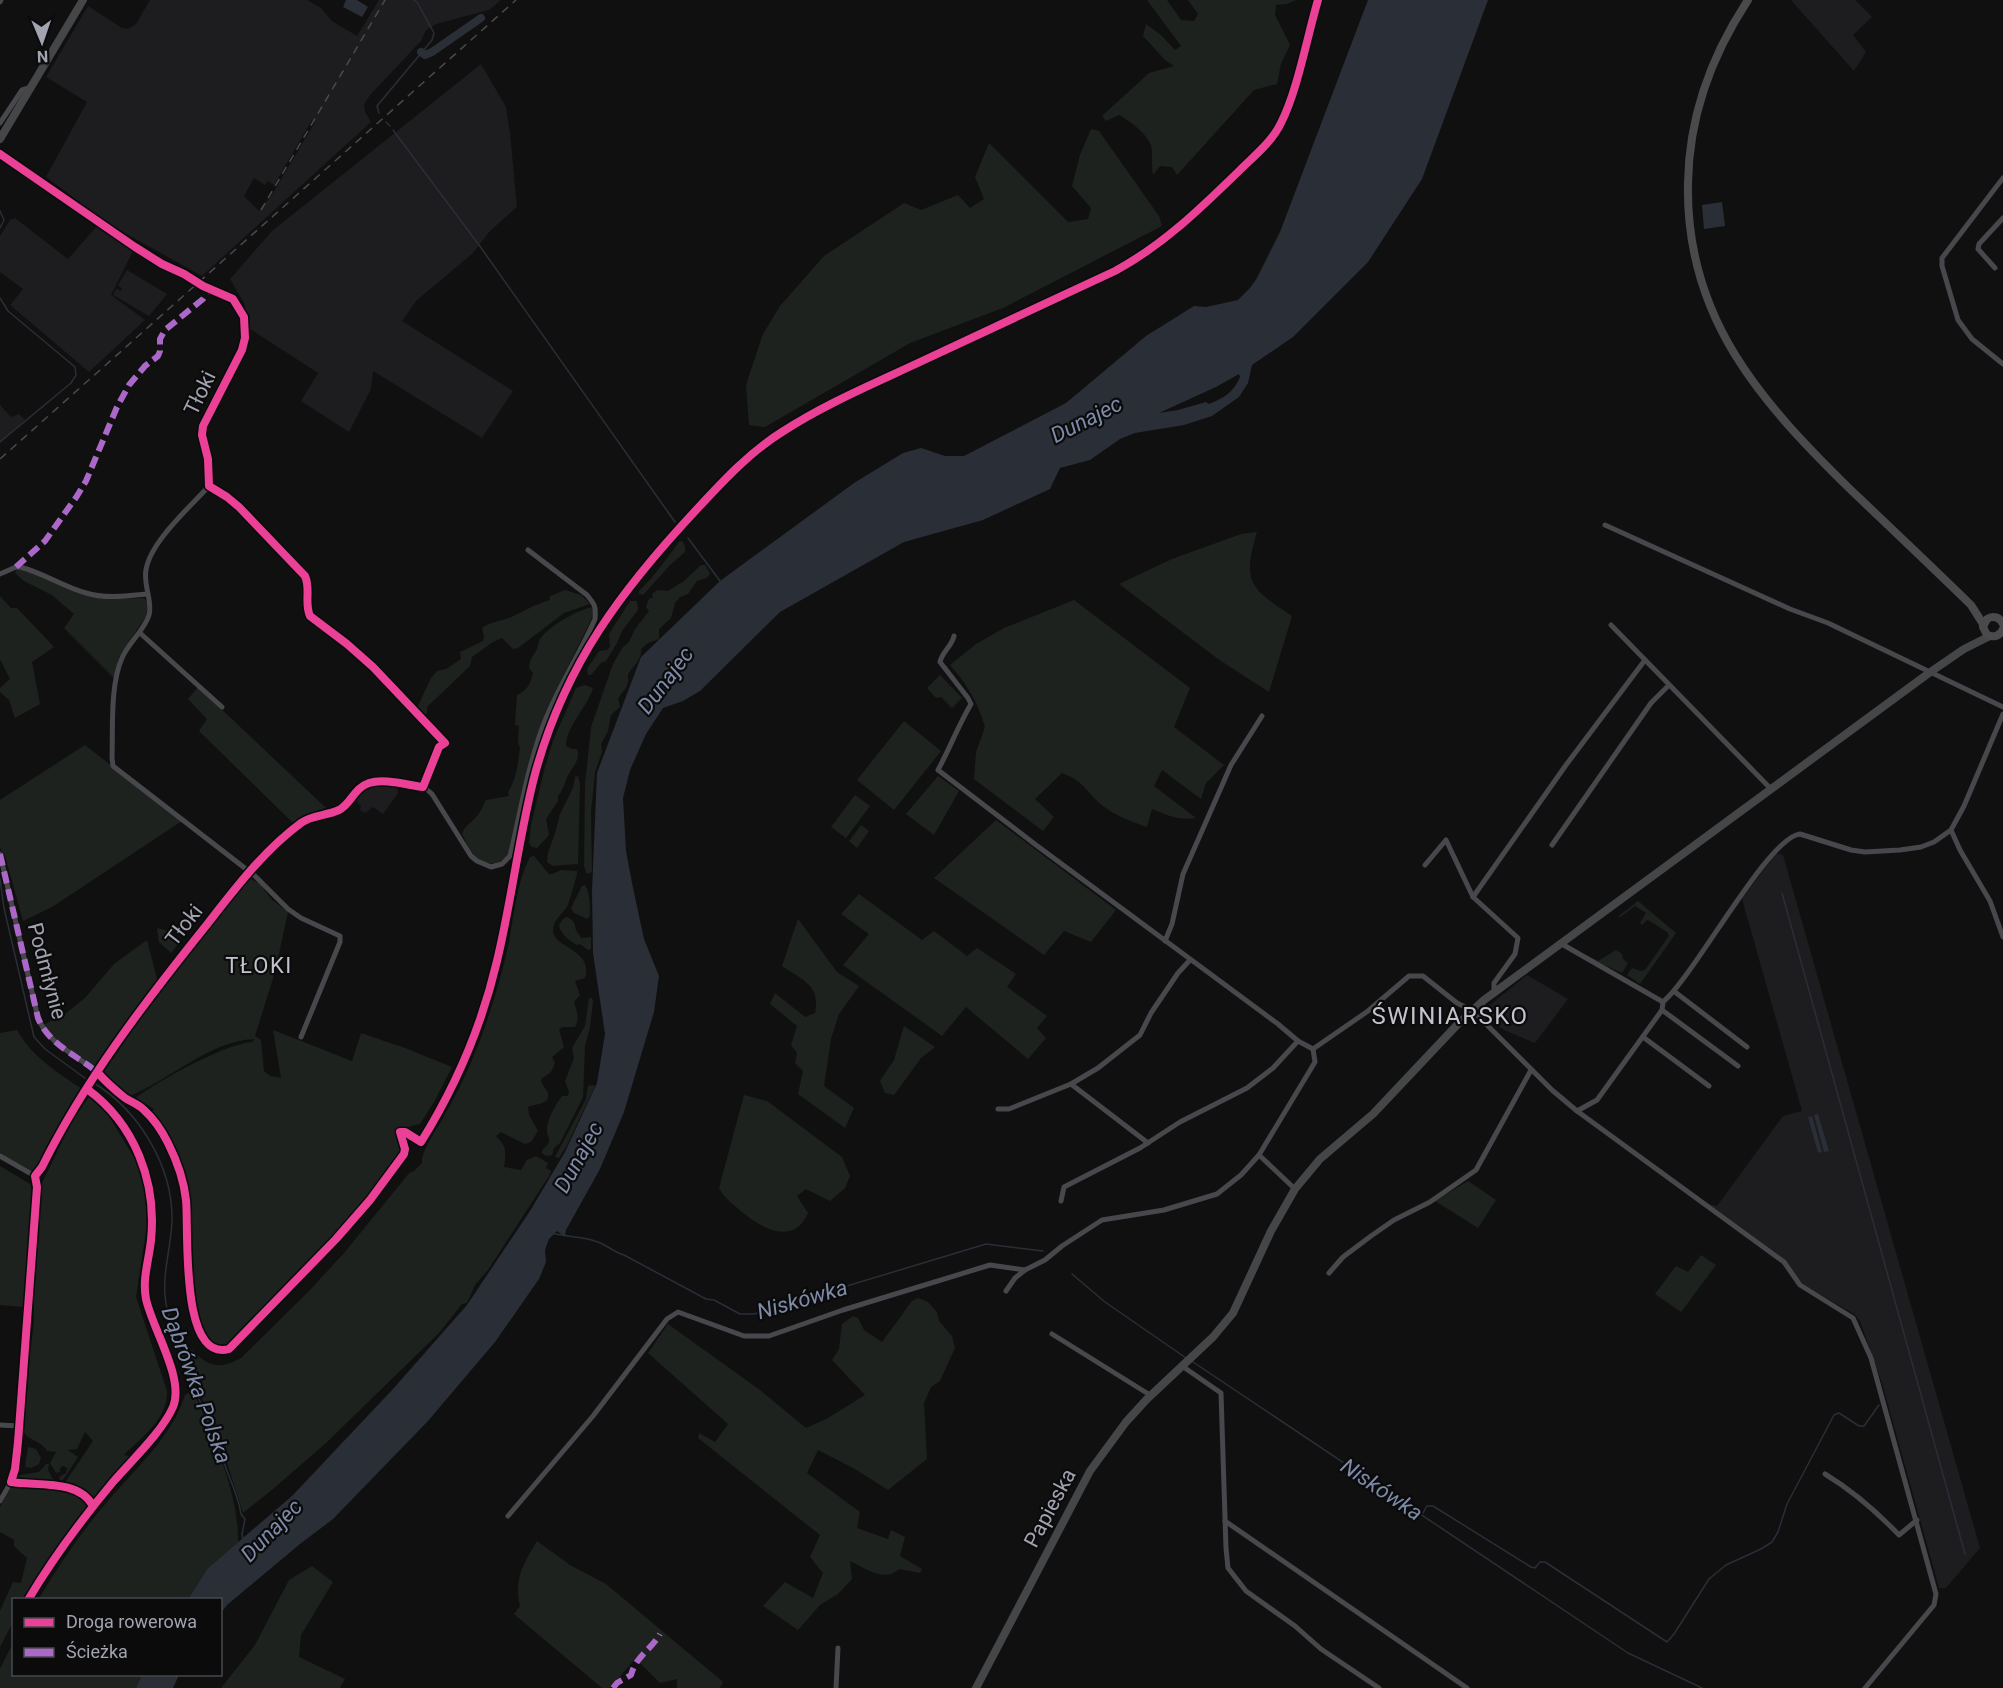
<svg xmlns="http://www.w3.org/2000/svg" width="2003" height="1688" font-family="Roboto,sans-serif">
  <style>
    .built { fill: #1d1d1f; fill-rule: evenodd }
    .green { fill: #1d221f }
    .water { fill: #2a2e36; fill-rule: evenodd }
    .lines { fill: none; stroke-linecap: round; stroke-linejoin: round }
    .stream { stroke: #2a2e36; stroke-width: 1.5 }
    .river { stroke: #2a2e36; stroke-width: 8 }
    .street { stroke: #48484c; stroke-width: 5 }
    .secondary { stroke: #454648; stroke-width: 8 }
    .primary { stroke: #4a4a4d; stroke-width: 8 }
    .rail { stroke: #4a4a4d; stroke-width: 1.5; stroke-dasharray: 8 6; stroke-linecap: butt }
    .quiet { stroke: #ac68c9; stroke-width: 6; stroke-dasharray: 12 6; stroke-linecap: butt }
    .cycleway-casing { stroke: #0b0b0c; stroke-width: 11 }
    .cycleway { stroke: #ea4096; stroke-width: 8 }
    .labels { text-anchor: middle; stroke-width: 4.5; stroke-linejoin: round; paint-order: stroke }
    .street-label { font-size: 21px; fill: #a2a3b0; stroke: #0b0b0c }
    .water-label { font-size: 22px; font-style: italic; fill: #7d8aa8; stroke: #0b0b0c }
    .neighbourhood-label { font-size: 22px; letter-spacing: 1.5px; fill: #c3c3cd; stroke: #0b0b0c }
    .quarter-label { font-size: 24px; letter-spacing: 1.5px; fill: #c3c3cd; stroke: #0b0b0c }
  </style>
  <rect width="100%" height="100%" fill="#101011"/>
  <g class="built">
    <path d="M150 0H307L321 8 332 21 357 36 379 0H501L489 10 436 24 426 30 421 41 371 94 364 104 365 112 371 122 202 276 114 227 110 234 133 251 111 295 145 320 89 372 10 305 23 289 0 272V236L10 220 15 218 68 259 97 226 105 231 110 225 46 177 87 102 46 77 88 6 122 28 128 29 136 24ZM312 120 315 122 273 193 259 211 244 196 254 178 265 185 268 181 274 185Z"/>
    <path d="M1791 0H1855L1872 17 1853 35 1866 52 1854 71Z"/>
    <path d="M481 64 506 107 510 133 517 207 490 231 472 254 416 301 402 321 513 391 482 438 373 371 371 389 349 432 301 401 318 373 241 323 245 305 230 279 272 231Z"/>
    <path d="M127 270 167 294 149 316 113 295 116 289 121 291 122 289 118 285Z"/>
    <path d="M0 405 11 417 19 414 25 420 0 443Z"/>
    <path d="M372 784 397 787 398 793 383 814 373 807 365 813 360 810 361 806 353 797Z"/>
    <path d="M1776 853 1783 855 1980 1548 1946 1588H1939L1882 1383 1860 1321 1854 1314 1804 1285 1780 1256 1709 1204 1717 1206 1783 1116 1802 1111 1742 899Z"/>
    <path d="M1527 975 1568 999 1535 1043 1504 1030 1479 1014Z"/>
  </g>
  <g class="green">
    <path d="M1147 0H1167L1181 20 1194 21 1198 14 1188 0H1296L1287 4 1276 5 1275 15 1290 45 1281 64 1277 84 1254 90 1177 175 1172 167 1160 166 1153 175C1151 165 1153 152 1151 145 1147 134 1129 120 1119 115L1106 121 1102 116 1149 73 1174 66 1165 60 1143 36 1146 24 1161 35 1175 50 1181 46Z"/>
    <path d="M1091 129 1099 131 1159 216 1162 226 1003 308 910 343 765 427 749 425 746 385 763 334 780 306 824 256 904 203 921 210 958 195 970 208 984 199 975 177 989 143 1068 222 1088 219 1091 208 1072 186 1080 155Z"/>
    <path d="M1257 532C1242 583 1250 588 1292 616L1269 692 1218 659 1119 584 1172 559 1241 534Z"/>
    <path d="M682 541 685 546V552L670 565 643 595 639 594V591C654 577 667 558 679 542Z"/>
    <path d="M701 565H705L710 573 707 578 697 581 688 594 680 597 675 603 671 618 659 629V639L648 643 641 649C642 660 634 665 628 674 629 689 625 687 618 699L620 707 611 715 608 731 601 744 602 752 595 772 591 812 592 872 587 874 584 866 585 785 591 727 613 664 623 647 629 642 635 629 649 611 646 607 649 599 653 597 652 594 657 590 668 591 684 581Z"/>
    <path d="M17 569 40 575 109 599 144 598 148 603 146 616 119 657 114 678 64 628 74 614 52 595 24 581 15 573Z"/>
    <path d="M565 590 581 595 590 604 564 613 518 648 513 649 502 638 493 642 472 657 470 666 427 707V713L425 716 417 708 431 678 437 671 446 669 461 659 460 652 483 641 484 637 482 628C490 622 500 621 509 618 523 612 535 604 550 600V596Z"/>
    <path d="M0 596 11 608H17L54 647 32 662 40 704 15 718 9 700 0 692V688L10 679 0 659Z"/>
    <path d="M1074 600 1190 688 1174 727 1224 765 1206 783 1201 799 1162 770 1154 786 1196 818C1179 821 1167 815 1152 809L1147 827C1132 822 1116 816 1103 806 1087 793 1083 780 1062 773L1035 799 1054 817 1043 831 974 779 976 752 985 727C978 703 967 684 950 665L976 644 1004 628Z"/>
    <path d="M630 601H637L638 610 622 631 617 643 606 661 601 663 591 675H588L587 669 599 651 607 650 610 647 609 634Z"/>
    <path d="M592 607 594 613 588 626 545 713 530 758 510 851C502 866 486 868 474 855 469 850 466 841 462 834 465 825 470 824 475 818 480 814 483 806 486 800L509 796 508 792C517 778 518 763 520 747L518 743 519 726 515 725 517 695C528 690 530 684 533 673L529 668C530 659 532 657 536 651 537 650 539 642 539 641 545 628 577 610 592 607Z"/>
    <path d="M940 675 962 698 952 708 941 697 936 698 927 688Z"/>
    <path d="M585 685 593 688C587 708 566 726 566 746L572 749H577C580 759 575 764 570 772 564 781 566 786 558 796V801L546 819 549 835 537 848 532 847 529 843 531 825 545 767 553 741 576 688Z"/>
    <path d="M198 687 326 808 307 814 293 823 199 731 207 719 188 699Z"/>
    <path d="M904 721 941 751 894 810 857 780Z"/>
    <path d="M85 745 182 821 52 907 23 921 5 856 0 848V800Z"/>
    <path d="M578 776 580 783 578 864 553 866 547 862 548 853 556 830 560 814 573 788 575 777Z"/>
    <path d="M938 776 959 791 934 835 906 814Z"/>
    <path d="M855 795 870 806 846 838 831 827Z"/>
    <path d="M996 820 1116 910 1091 942 1064 931 1044 955 934 878Z"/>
    <path d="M861 825 869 831 857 848 849 841Z"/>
    <path d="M534 856 549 874H553L561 870 577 871C578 873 569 903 567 907 562 914 553 920 553 931 554 948 594 950 585 978L575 981 580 995 574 1002C577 1012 580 1018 575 1027H563L559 1029 564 1047 552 1057 555 1063C552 1072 550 1074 542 1078L541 1081C542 1085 548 1091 548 1094 550 1105 534 1104 528 1107L529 1115 538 1131 531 1142 525 1144 501 1132 496 1136C507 1146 506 1153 504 1167L521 1170 527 1160 536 1156 548 1163 546 1168 551 1171 549 1176 488 1270 475 1285 467 1303 462 1304 439 1333 326 1443 273 1489 243 1513 222 1447 184 1355 192 1350C209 1367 219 1370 241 1358L309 1291 344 1253 410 1172H413L422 1163C421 1150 439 1127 445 1114 455 1097 464 1079 472 1060 488 1022 500 983 509 942 514 914 517 882 530 857Z"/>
    <path d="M249 878 260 884 271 899 288 912 275 972 255 1036 261 1040 264 1071 270 1076 281 1078 273 1030 352 1061 361 1033 405 1048 452 1067 434 1102 420 1124 399 1129C396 1138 405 1145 402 1155 352 1224 293 1283 234 1344 202 1365 191 1304 190 1283 189 1268 190 1253 190 1238 189 1220 189 1200 185 1183 179 1157 166 1135 151 1114L154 1109 136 1098C157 1081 227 1043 253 1042L254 1039C211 1040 167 1082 129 1096 118 1090 109 1084 103 1073L164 985Z"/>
    <path d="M585 885C590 893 590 907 590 916L587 919 574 913 571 908 582 886Z"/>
    <path d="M859 894 922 940 934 931 967 956 977 948 1016 974 1007 987 1047 1016 1037 1028 1046 1038 1028 1059 966 1007 942 1036 843 965 869 934 841 914Z"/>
    <path d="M1638 901 1676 933 1640 984 1627 975 1632 968 1641 971 1645 970 1669 936 1667 932 1650 921 1647 920 1642 925 1640 923 1646 913 1635 906 1619 918V916Z"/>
    <path d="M567 917C578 923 573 924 577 932 578 934 581 936 581 938L591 937V949L588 950 580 944 577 945C569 941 560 933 559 925L563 919Z"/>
    <path d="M798 919 837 972 859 986 839 1014 831 1039 824 1086 854 1108 845 1128 798 1094 803 1071 795 1063 797 1053 791 1045 797 1026 770 1004 775 993 805 1017 815 1013C821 985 802 980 782 966Z"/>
    <path d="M157 928 168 931 181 940 171 953 159 942Z"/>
    <path d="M147 940 158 983 94 1066 66 1048 44 1028 43 1025 65 1014 85 998 114 964Z"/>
    <path d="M1616 950 1622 954 1623 959 1628 963 1622 973 1588 958V956L1598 961Z"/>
    <path d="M589 998H592L593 1001 590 1027 585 1046 583 1097 560 1143 554 1148 552 1155 546 1156 542 1153 543 1149C546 1146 548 1146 549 1141 550 1135 548 1139 547 1132 546 1121 555 1105 562 1096H568L569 1092 565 1081 574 1058 572 1048 585 1026Z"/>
    <path d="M904 1026 935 1047 921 1058 894 1095 885 1093 880 1081 894 1060Z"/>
    <path d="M17 1030C32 1057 57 1072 82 1089L38 1168 32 1171 0 1154V1033Z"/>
    <path d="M593 1085 595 1086 567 1145 559 1158 555 1157 586 1099 588 1086Z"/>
    <path d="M91 1094 102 1105 138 1164 145 1193 147 1225 136 1297 167 1391C168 1419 142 1437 124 1455L134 1457 95 1502 73 1488 64 1484 93 1441 85 1432 77 1449 68 1450 78 1457 63 1480H60L59 1477 66 1473 67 1468 63 1466 60 1468V1472L56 1473 50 1463 56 1452 47 1451C41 1440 28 1441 24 1432 23 1428 23 1421 22 1417L34 1322 33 1282 42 1183 71 1123Z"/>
    <path d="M744 1095 767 1101 842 1157 850 1176 845 1188 830 1201 806 1189 797 1196 808 1213C794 1246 762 1229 742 1212 733 1204 725 1199 719 1188Z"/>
    <path d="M0 1166 30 1184 32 1192 25 1307 0 1305Z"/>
    <path d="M1468 1181 1496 1200 1478 1228 1435 1201Z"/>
    <path d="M1701 1255 1716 1265 1681 1312 1655 1294 1676 1266 1688 1272Z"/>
    <path d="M918 1298 928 1302 937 1312 939 1321 952 1336 955 1348 940 1381 931 1387 924 1403 927 1459 888 1490 855 1469 818 1450 807 1473 860 1512 857 1528 888 1539 891 1530 905 1537 900 1556 922 1569 920 1573 899 1569C884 1583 865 1568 850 1561L852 1579 838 1594 820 1605 798 1630 763 1606 785 1582 813 1598 823 1573 810 1557 820 1535 698 1438 699 1433 715 1442 728 1424 648 1353 668 1324 760 1390 806 1428 828 1418 865 1395 832 1360 839 1349 842 1324 853 1316 858 1318 864 1330 882 1342 912 1301Z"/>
    <path d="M193 1390C212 1436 239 1492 238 1542L208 1568 188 1599 38 1600C59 1565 81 1532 107 1502 135 1469 172 1437 185 1395Z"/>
    <path d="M28 1447 36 1449 41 1458 39 1464 31 1468 25 1467Z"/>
    <path d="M46 1464H49L48 1470 54 1481 57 1480 58 1484H35L14 1480 20 1475 39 1472Z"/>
    <path d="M12 1486C38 1487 76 1480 92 1505L67 1537 26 1599 14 1600 13 1622 0 1647V1611L13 1582 21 1583 27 1558 14 1546V1540L0 1532V1507Z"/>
    <path d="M537 1541 570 1565 606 1584 723 1682 720 1688H677V1679L660 1683 641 1664 634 1660 610 1688H602L514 1614 520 1606C514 1578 523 1565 537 1541Z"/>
    <path d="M312 1566 333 1582 301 1635 299 1657 345 1679 340 1688H221L255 1645 289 1580Z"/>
    <path d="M13 1643 14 1674 142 1675 136 1688H0V1669Z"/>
  </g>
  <g class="water">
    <path d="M346 0H357L368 7 362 17 343 7Z"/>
    <path d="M1368 0H1488L1422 179 1368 262 1293 337 1252 365 1248 383 1239 397 1212 416 1184 425 1135 433 1120 439 1090 460 1060 468 1050 489 983 520 904 542 780 612 700 691 683 701 663 708 646 734 630 770 623 798 626 851 633 888 644 939 659 976 654 1012 624 1112 600 1169 566 1230 565 1237 557 1231 549 1239 545 1250 546 1262 539 1279 495 1342 428 1421 333 1519 300 1544 227 1605 221 1613 220 1600 188 1599 208 1568 292 1496 393 1389 467 1305 530 1211 565 1152 597 1083 605 1034 593 953 592 891 597 773 641 657 720 581 854 483 903 453 921 448 945 456H964L1066 403 1146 336 1194 306 1206 307 1238 300 1250 288 1257 278 1280 232ZM1239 374 1240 377C1234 392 1224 398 1209 404L1206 402 1178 410 1159 413 1216 387Z"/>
    <path d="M1722 202 1725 226 1704 229 1702 205Z"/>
    <path d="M1818 1114 1829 1151 1824 1152 1814 1115Z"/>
    <path d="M1812 1116 1822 1152 1818 1153 1808 1117Z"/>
    <path d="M142 1675V1674L179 1675 173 1688H136Z"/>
  </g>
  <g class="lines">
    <g class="stream">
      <path d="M379 113 377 106 432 40 434 33 417 2 414 0"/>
      <path d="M386 122 390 126"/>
      <path d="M393 130 479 245 675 522"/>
      <path d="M0 211 4 220 0 228"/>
      <path d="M0 298 8 311 75 367 76 375 71 383 0 442"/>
      <path d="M688 538 720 581"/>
      <path d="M0 879 4 908 34 1037 45 1049 89 1081"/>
      <path d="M1782 893 1965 1554"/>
      <path d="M94 1083C139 1111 173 1166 172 1221 171 1251 159 1281 168 1312 183 1366 208 1417 227 1471 232 1484 239 1499 241 1514L245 1519 242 1534 243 1539"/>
      <path d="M552 1233C566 1237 581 1236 595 1241 606 1244 613 1252 624 1255L706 1299 714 1300 740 1314H754L986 1244 1043 1251"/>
      <path d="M1072 1274 1105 1302 1186 1358"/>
      <path d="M1193 1362 1628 1653 1702 1688"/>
      <path d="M1423 1513 1427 1506H1433L1531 1567 1535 1568 1540 1562H1545L1667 1642 1674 1634 1709 1579 1726 1565 1761 1549 1772 1542 1778 1532 1787 1504 1834 1415 1839 1413 1859 1426H1864L1879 1405"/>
    </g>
    <path class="river" d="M421 52 425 55 432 52 481 18"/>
    <g class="street">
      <path d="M0 2 1 0"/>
      <path d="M0 123 22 90 32 87"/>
      <path d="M0 154 135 247 162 264 184 274 203 286 233 299 244 317 245 338 242 350 203 426 202 435 208 459 209 486C190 507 150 542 146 570 143 585 153 602 149 615 144 631 129 642 122 658 110 685 113 728 112 758L113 766 255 876 288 909 301 918 340 936V942L301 1037"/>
      <path d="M2003 178 1942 258V266L1958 320 1972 339 2003 364"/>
      <path d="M1995 268 1978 249 1979 244 2003 218"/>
      <path d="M1605 525 1790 609 1828 623 2003 707"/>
      <path d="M0 574 16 567H20C44 573 63 587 86 593 105 599 127 596 147 594"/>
      <path d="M1611 625 1771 789"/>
      <path d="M140 633 222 707"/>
      <path d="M954 636C952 646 942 652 940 662L968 698 971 704C958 726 950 748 938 770L1036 845 1278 1024 1298 1041 1313 1049 1368 1011 1409 976H1423L1457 1003 1473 1011 1552 1090 1577 1111 1784 1262 1800 1285 1853 1318 1871 1358 1936 1594 1934 1605 1865 1688"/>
      <path d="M1951 830 1960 850 1990 901 2003 937"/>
      <path d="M1552 845 1651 703 1669 685"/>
      <path d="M0 854 38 1018C49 1045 77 1055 98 1073"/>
      <path d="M1425 865 1446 840 1473 897 1518 938 1515 954 1494 983V993"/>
      <path d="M1473 897 1566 765 1645 660"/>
      <path d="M1165 941 1172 924 1183 874 1231 765 1262 716"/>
      <path d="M1560 943 1663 1002"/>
      <path d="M1675 992 1747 1047"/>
      <path d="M1662 1010 1738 1066"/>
      <path d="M1643 1037 1709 1086"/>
      <path d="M1071 1084 1098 1068 1140 1035 1151 1013 1178 973 1190 960"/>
      <path d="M998 1109H1009L1071 1084 1148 1143"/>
      <path d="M1577 1111 1597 1100 1662 1010 1663 1002C1695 975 1768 837 1800 834L1851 850 1865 852 1900 850 1921 847 1934 842 1951 830 1964 806 2003 714"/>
      <path d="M1259 1155 1295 1189"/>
      <path d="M0 1156 35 1176"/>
      <path d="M35 1176 42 1167C84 1083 142 1006 201 933 231 895 260 855 299 825 312 814 329 817 341 809 348 803 352 793 359 788 372 779 406 782 421 786 425 788 429 791 432 794L471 856 477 861 491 867 502 864 510 856C521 810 528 763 546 718 560 684 580 653 595 619 596 606 595 605 587 595L528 550"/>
      <path d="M1061 1201 1064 1187 1140 1148 1180 1122 1247 1088 1273 1068 1298 1041"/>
      <path d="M1329 1273 1343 1257 1371 1236 1394 1220 1430 1202 1476 1170 1531 1070"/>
      <path d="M1006 1291 1015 1278 1025 1270"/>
      <path d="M1052 1334 1150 1395"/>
      <path d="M1182 1366 1221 1393 1226 1548 1228 1568 1246 1591 1295 1626 1321 1649 1379 1688"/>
      <path d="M0 1425 19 1426"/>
      <path d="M1825 1474C1853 1491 1876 1511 1899 1535L1917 1520"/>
      <path d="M0 1501 11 1482 15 1469 37 1187 35 1176"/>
      <path d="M508 1516 593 1416 667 1319 678 1312 744 1336H769L843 1310 990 1265 1025 1270 1045 1260 1062 1246 1102 1220 1164 1210 1217 1194 1241 1175 1259 1155 1315 1062 1313 1049"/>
      <path d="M1225 1521 1467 1688"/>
      <path d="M836 1688 838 1648"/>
    </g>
    <g class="secondary">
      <path d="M0 139 83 0"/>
      <path d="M976 1688 1090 1471 1126 1422 1147 1399 1213 1337 1233 1313 1271 1231 1295 1189 1320 1159 1373 1114 1457 1025 1484 1000 1929 673 1964 649 1990 636"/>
    </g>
    <g class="primary">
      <path d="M1748 0C1711 56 1689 115 1688 183 1685 319 1762 403 1853 492 1893 530 1932 567 1971 605L1983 624"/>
      <path d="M2003 624C2000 617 1993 615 1987 619L1983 627 1987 635C1994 638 2000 636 2003 629"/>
    </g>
    <g class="rail">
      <path d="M261 210 385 0"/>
      <path d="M0 459 516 0"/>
    </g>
    <g class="quiet">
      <path d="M16 567 45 541 77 496 86 481 117 407 129 385 145 366 158 356 160 351V339L165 330 203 299 210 289"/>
      <path d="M0 854 38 1018C49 1045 77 1055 98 1073"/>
      <path d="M613 1688 617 1683 631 1675C636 1656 651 1650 660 1634"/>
    </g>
    <g class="cycleway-casing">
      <g id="cycleway">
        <path d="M0 154 135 247 162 264 184 274 203 286 233 299 244 317 245 338 242 350 203 426 202 435 208 459 209 486 227 497 239 507 305 576C311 589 304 603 310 616L347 644 373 667 445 743 439 747 423 787C407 785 384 778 369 783 354 788 351 804 339 810 326 816 312 815 301 823 263 851 234 890 205 927 145 1002 85 1080 42 1167L35 1176 37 1187 18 1442 15 1469 11 1482C37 1486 79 1479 93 1506"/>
        <path d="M98 1073C106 1082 115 1090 125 1098 131 1102 138 1104 144 1110 154 1119 162 1131 168 1143 177 1161 184 1181 186 1200 189 1227 179 1363 229 1349L336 1239 370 1200 404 1154 405 1149 400 1132H405L421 1142C456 1086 482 1025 497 961 512 899 519 835 535 774 565 664 622 589 698 508 724 480 750 452 782 432 825 404 873 384 920 362 985 332 1050 302 1115 271 1163 245 1200 209 1239 171 1254 156 1272 142 1281 123 1298 89 1307 37 1318 0"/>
        <path d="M28 1600C53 1558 82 1519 113 1482 132 1460 162 1432 173 1407 185 1379 152 1328 146 1299 142 1279 149 1260 151 1240 157 1182 135 1124 87 1089"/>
      </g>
    </g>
    <use href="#cycleway" class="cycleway"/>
  </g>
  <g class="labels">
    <g class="street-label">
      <text transform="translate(200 393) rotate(-64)" y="7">Tłoki</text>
      <text transform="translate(184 925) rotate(-52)" y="7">Tłoki</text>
      <text transform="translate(47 971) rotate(75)" y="7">Podmłynie</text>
      <text transform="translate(1050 1508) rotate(-62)" y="7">Papieska</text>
    </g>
    <g class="water-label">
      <text transform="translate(1086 419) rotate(-27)" y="8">Dunajec</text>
      <text transform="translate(665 680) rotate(-53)" y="8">Dunajec</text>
      <text transform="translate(578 1157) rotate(-61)" y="8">Dunajec</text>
      <text transform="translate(802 1299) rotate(-16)" y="8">Niskówka</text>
      <text transform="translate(197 1385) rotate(70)" y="8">Dąbrówka Polska</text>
      <text transform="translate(1382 1489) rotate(34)" y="8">Niskówka</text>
      <text transform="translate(271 1530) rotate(-46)" y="8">Dunajec</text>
    </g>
    <g class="neighbourhood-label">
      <text x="259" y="973">TŁOKI</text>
    </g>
    <g class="quarter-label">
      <text x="1450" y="1024">ŚWINIARSKO</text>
    </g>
  </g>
  <rect x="12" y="1598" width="210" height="78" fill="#0b0b0c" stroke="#47484e" stroke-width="1.5"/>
  <rect x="24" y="1618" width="30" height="9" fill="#ea4096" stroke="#47484e" stroke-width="1.5"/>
  <text x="66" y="1628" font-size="18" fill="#a2a3b0">Droga rowerowa</text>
  <rect x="24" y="1648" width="30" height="9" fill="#ac68c9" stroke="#47484e" stroke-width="1.5"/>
  <text x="66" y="1658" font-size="18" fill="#a2a3b0">Ścieżka</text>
  <g transform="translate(42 42) rotate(178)" stroke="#0b0b0c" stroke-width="4.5" paint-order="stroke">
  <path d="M0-4.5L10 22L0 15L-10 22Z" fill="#a2a3b0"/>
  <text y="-9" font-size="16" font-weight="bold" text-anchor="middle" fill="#a2a3b0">N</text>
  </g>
</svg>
